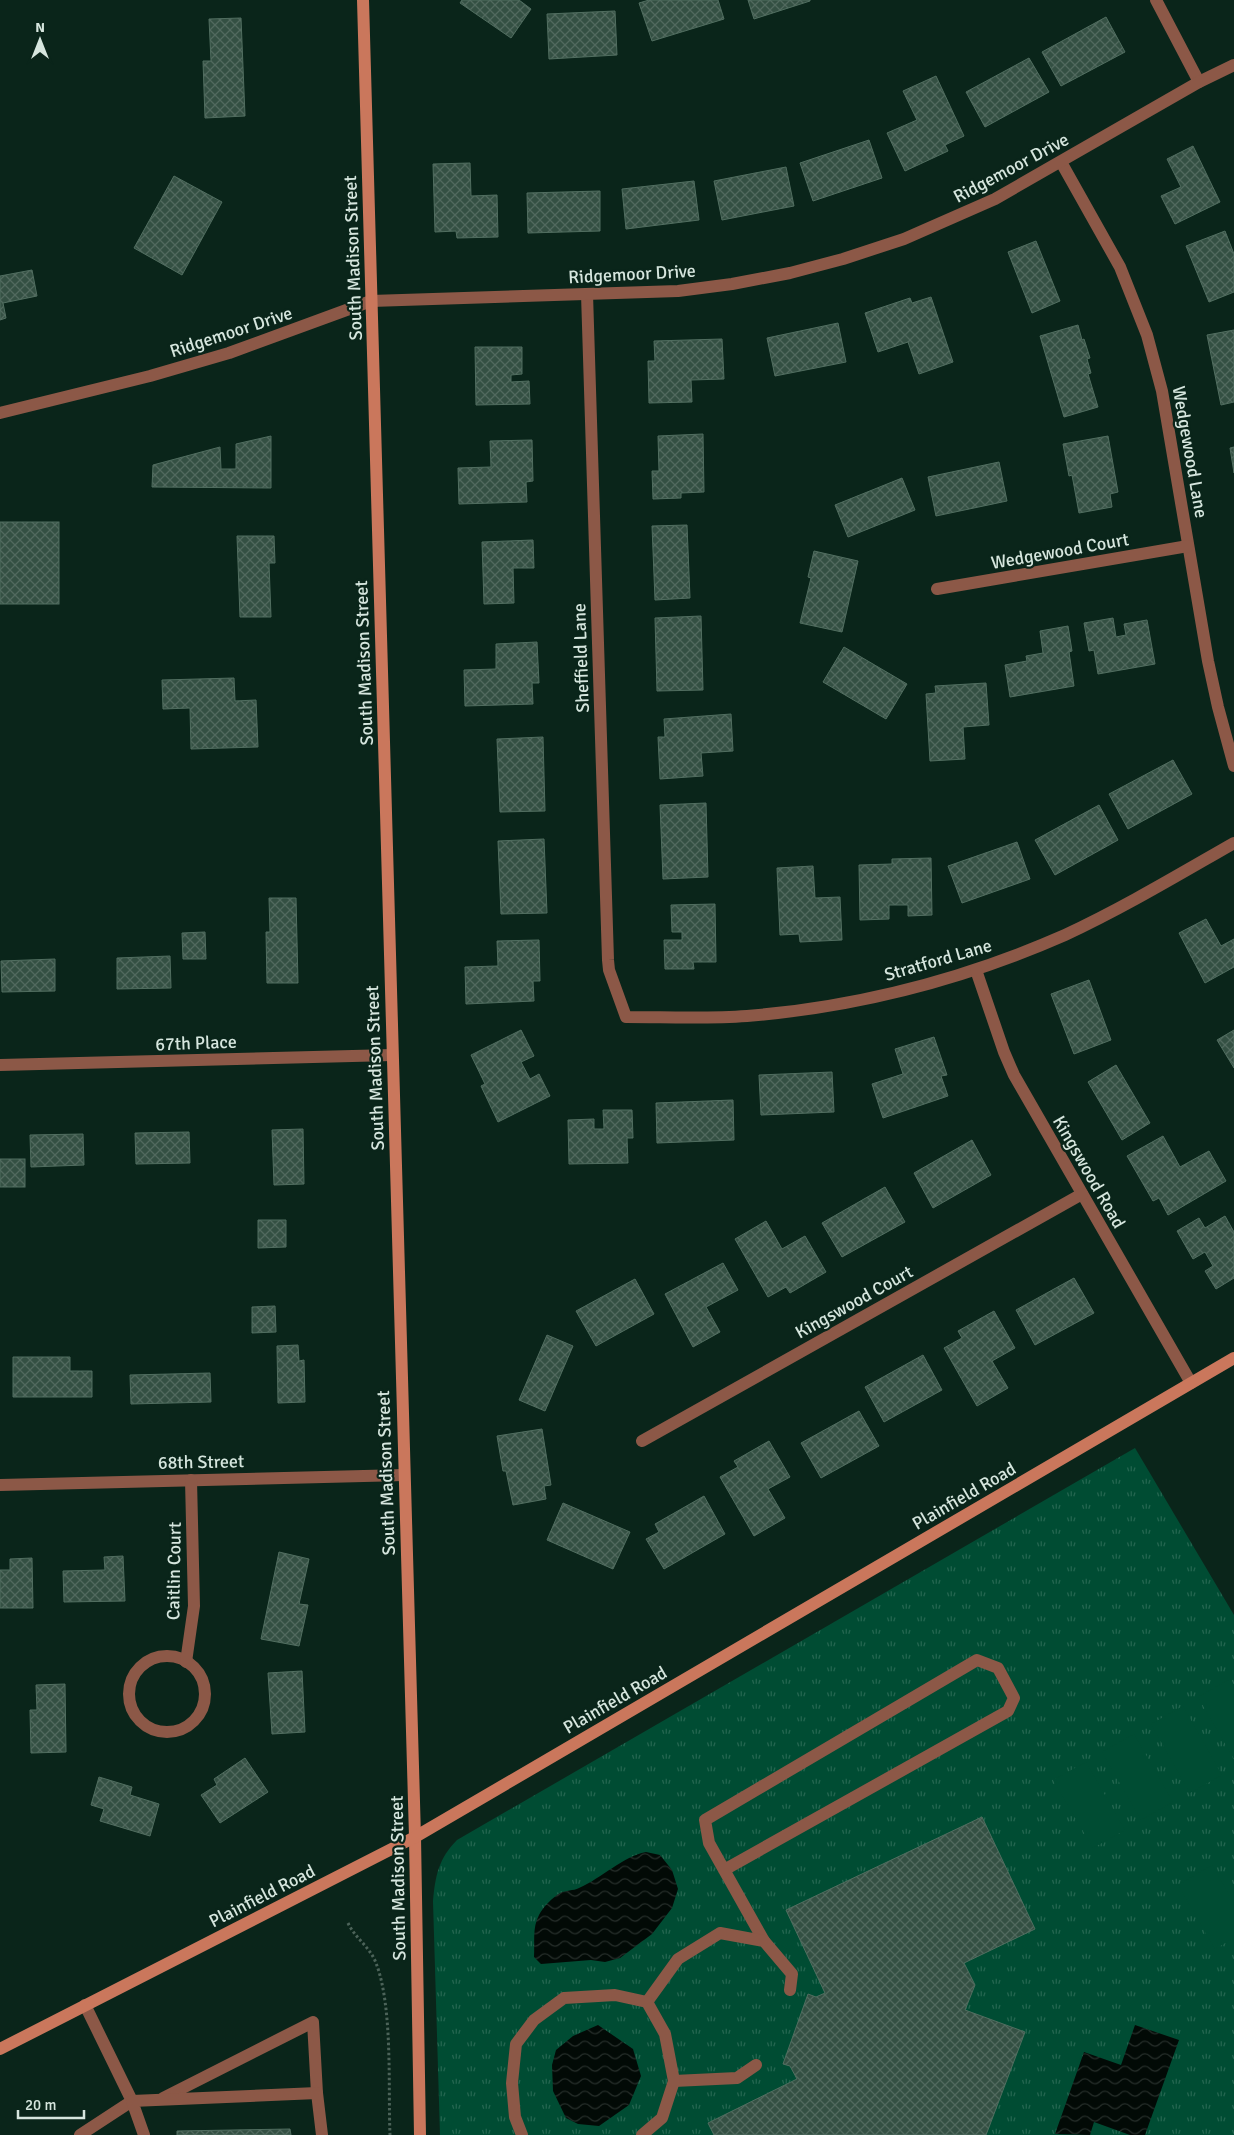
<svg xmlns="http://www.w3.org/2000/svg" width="1234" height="2135" font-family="Signika,sans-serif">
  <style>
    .park { fill: url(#park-tufts) }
    .pitch { fill: #004c33 }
    .water { fill: url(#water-waves) }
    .building { fill: url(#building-cross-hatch); stroke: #516e60 }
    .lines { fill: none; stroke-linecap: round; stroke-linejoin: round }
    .path { stroke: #4c6359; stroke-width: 3; stroke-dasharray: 2.5 2.5; stroke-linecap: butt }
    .lane { stroke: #8c5847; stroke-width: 12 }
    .street { stroke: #8c5847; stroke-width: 12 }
    .secondary { stroke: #ca775c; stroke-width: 12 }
    .labels { text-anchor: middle; stroke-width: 4.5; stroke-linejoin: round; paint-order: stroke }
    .street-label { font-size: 18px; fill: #d6e6de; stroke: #0a251a }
  </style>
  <defs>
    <pattern id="park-tufts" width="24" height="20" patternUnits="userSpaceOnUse" patternTransform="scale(1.25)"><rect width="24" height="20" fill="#004c33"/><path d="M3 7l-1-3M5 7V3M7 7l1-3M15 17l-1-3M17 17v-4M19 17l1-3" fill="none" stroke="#246650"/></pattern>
    <pattern id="water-waves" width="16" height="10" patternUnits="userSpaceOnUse" patternTransform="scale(1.25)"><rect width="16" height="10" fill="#020a06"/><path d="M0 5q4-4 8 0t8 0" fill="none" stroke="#262e2a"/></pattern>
    <pattern id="building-cross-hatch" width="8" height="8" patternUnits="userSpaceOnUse" patternTransform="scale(1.25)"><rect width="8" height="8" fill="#345043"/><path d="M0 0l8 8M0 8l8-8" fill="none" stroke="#51695e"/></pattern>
  </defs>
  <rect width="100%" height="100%" fill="#0a251a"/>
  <path class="park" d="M1135 1448 1234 1615V2135H440L433 1901C435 1876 439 1858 457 1840Z"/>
  <g class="pitch">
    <path d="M1230 1679 1234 1685V1759L1198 1697Z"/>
    <path d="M1183 1706 1222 1775 1190 1793 1151 1724Z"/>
    <path d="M1134 1734 1173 1802 1141 1820 1102 1752Z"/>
    <path d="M1086 1762 1125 1830 1093 1848 1053 1780Z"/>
    <path d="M1212 1865 1234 1903V1938L1215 1949 1178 1885Z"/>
  </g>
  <g class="water">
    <path d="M646 1852 660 1855 672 1870 678 1889 672 1908 652 1934 620 1958 605 1962 591 1960 541 1964 534 1957C535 1943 532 1928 539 1915 543 1907 552 1898 560 1893 566 1890 573 1891 579 1888 602 1878 622 1857 646 1852Z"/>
    <path d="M598 2025 633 2049 641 2076 629 2105 599 2126 578 2124 566 2118 553 2091 552 2065 556 2050 573 2036Z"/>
    <path d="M1135 2025 1179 2040 1145 2135H1130L1094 2122 1090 2135 1055 2134 1084 2052 1121 2065Z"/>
  </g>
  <g class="building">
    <path d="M462 0H519L531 9 511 38 460 3Z"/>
    <path d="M649 0H718L724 19 652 41 639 3Z"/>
    <path d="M748 0H810V1L754 19Z"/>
    <path d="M615 11 617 55 549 59 547 14Z"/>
    <path d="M1106 17 1125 52 1061 86 1042 52Z"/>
    <path d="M241 18 245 116 205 118 203 61H211L209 19Z"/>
    <path d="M1029 58 1049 92 985 127 966 92Z"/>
    <path d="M936 76 964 136 945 145 948 151 905 171 887 133 917 120 903 91Z"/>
    <path d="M869 140 882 178 813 201 800 163Z"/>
    <path d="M1193 146 1220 202 1175 224 1161 196 1181 187 1167 159Z"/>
    <path d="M470 163 471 196 497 195 498 237 457 238 456 231 435 232 433 164Z"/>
    <path d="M786 167 794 206 722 220 714 181Z"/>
    <path d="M174 176 222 202 182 275 134 248Z"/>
    <path d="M694 181 699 220 626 229 622 189Z"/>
    <path d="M600 191V231L528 233 527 193Z"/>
    <path d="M1225 231 1234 254V292L1209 302 1186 246Z"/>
    <path d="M1036 241 1060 301 1032 313 1008 252Z"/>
    <path d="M32 270 37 296 3 303 6 318 0 320V276Z"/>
    <path d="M931 297 953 362 919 374 908 342 878 352 865 313 910 298 912 303Z"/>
    <path d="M838 323 846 362 775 376 767 338Z"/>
    <path d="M1078 325 1082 340 1084 339 1090 358 1087 359 1091 373 1088 374 1098 407 1064 417 1040 336Z"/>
    <path d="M1234 330V402L1221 405 1207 335Z"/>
    <path d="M722 339 724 379 691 380 692 402 649 403 648 361H655L654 341Z"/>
    <path d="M475 347H522V374L511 375V382L529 381 530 404 476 405Z"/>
    <path d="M703 434 704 492 681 493V498L653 499 652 471H659L658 436Z"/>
    <path d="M271 436V488L152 487 153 465 220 447 221 469H236V444Z"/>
    <path d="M1108 436 1118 492 1110 494 1112 507 1079 513 1072 475 1069 476 1063 444Z"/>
    <path d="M532 440 533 481 526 482 527 502 459 504 458 468 491 467 490 441Z"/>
    <path d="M1234 447V473L1230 448Z"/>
    <path d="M999 462 1007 501 936 516 928 477Z"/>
    <path d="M902 478 915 510 848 537 835 505Z"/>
    <rect x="0" y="522" width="59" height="82"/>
    <path d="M687 525 690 598 655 600 652 526Z"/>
    <path d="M237 536H274L275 563H269L271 617H240Z"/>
    <path d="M533 540 534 568H513L514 603 484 604 482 542Z"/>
    <path d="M814 551 858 561 842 632 800 623 811 578 808 577Z"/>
    <path d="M701 616 703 690 657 691 655 618Z"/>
    <path d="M1113 618 1116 637 1126 635 1124 624 1147 620 1155 664 1098 674 1094 650 1089 651 1084 623Z"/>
    <path d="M1068 626 1072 651 1069 652 1074 686 1010 697 1005 665 1027 661 1026 656 1043 653 1040 631Z"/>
    <path d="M537 642 539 683H532L533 704 465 706 464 670 496 669V644Z"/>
    <path d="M844 647 907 684 886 719 823 682Z"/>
    <path d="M234 678 235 701 256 700 258 747 191 749 190 708 163 709 162 680Z"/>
    <path d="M986 683 989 725 963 727 965 759 930 761 926 694 936 693 935 686Z"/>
    <path d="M731 714 733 751 701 753 703 776 660 779 658 737H665L664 719Z"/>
    <path d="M543 737 545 811 500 812 497 739Z"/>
    <path d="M1173 760 1192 794 1128 829 1109 794Z"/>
    <path d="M706 803 708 877 663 879 660 805Z"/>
    <path d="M1099 805 1118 840 1055 875 1035 840Z"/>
    <path d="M544 839 547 913 501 914 498 841Z"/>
    <path d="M1017 842 1030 879 962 903 948 866Z"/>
    <path d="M931 858 932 915 908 916V905H889V919L860 920 859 865 892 864V859Z"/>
    <path d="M813 866 815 898 840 897 842 940 800 942 799 934 780 935 777 868Z"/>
    <path d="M269 898H296L298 983H267L266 932H270Z"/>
    <path d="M715 904 716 962H693L694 969H665L664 940H682V932H672L671 905Z"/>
    <path d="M1206 919 1221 946 1234 939V967L1205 983 1179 933Z"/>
    <path d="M205 932 206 959H183L182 933Z"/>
    <path d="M539 940 540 981H533L534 1001 466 1004 465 967 498 966 497 941Z"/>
    <path d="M170 956 171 988 117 989V958Z"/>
    <path d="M55 959V991L2 992 1 961Z"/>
    <path d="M1089 980 1111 1040 1074 1054 1051 994Z"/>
    <path d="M521 1030 534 1056 521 1062 530 1079 539 1074 550 1096 498 1122 481 1086 485 1084 471 1055Z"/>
    <path d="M1234 1030V1068L1217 1040Z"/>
    <path d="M934 1037 947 1075 941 1076 948 1096 883 1118 872 1084 903 1074 895 1049Z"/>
    <path d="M1116 1065 1150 1123 1122 1140 1088 1082Z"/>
    <path d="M832 1072 834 1112 761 1115 759 1075Z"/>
    <path d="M733 1100 734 1140 657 1143 656 1103Z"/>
    <path d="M603 1110H632L633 1138H627L628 1163 569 1164 568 1120 594 1119V1129H604Z"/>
    <path d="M303 1129 304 1184 274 1185 272 1130Z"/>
    <path d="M189 1132 190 1163 136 1164 135 1133Z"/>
    <path d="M83 1134 84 1165 31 1167 30 1135Z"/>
    <path d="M1163 1136 1180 1167 1209 1151 1226 1181 1168 1215 1159 1198 1153 1201 1127 1156Z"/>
    <path d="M972 1140 991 1175 933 1208 914 1173Z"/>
    <rect x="0" y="1159" width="25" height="28"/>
    <path d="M885 1187 905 1222 842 1257 822 1223Z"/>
    <path d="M1225 1216 1234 1232V1278L1216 1289 1205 1271 1213 1266 1205 1252 1193 1259 1177 1231 1199 1218 1205 1228Z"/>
    <path d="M258 1220H286V1247L258 1248Z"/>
    <path d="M766 1221 782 1249 805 1236 826 1272 790 1293 786 1287 768 1297 735 1239Z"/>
    <path d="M723 1263 738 1290 706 1307 720 1332 693 1347 665 1294Z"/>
    <path d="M1074 1278 1094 1313 1035 1345 1016 1310Z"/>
    <path d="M635 1279 654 1314 596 1346 576 1311Z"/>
    <path d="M275 1306 276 1332 252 1333V1307Z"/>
    <path d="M994 1311 1015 1348 992 1361 1008 1388 977 1406 944 1348 962 1338 958 1331Z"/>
    <path d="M547 1335 573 1346 545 1411 519 1400Z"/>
    <path d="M298 1345 299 1361 304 1360 305 1402 278 1403 277 1346Z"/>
    <path d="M923 1355 942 1390 884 1422 865 1387Z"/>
    <path d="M13 1357H70V1371H92V1397H13Z"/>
    <path d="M210 1373 211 1402 131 1404 130 1375Z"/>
    <path d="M859 1411 879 1446 821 1478 801 1443Z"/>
    <path d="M542 1429 551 1485 544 1486 546 1499 513 1505 506 1471H503L497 1436Z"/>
    <path d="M769 1441 790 1477 768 1489 785 1518 754 1536 720 1477 738 1467 734 1461Z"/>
    <path d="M704 1496 725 1534 664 1569 646 1539 659 1532 655 1524Z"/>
    <path d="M563 1503 630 1532 613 1569 547 1540Z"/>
    <path d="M279 1552 309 1559 299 1604 308 1605 299 1646 261 1639Z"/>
    <path d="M123 1556 125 1601 64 1602 63 1571 105 1570 104 1557Z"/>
    <path d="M32 1558 33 1608H0V1570H10V1559Z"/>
    <path d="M302 1671 305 1732 272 1734 268 1673Z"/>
    <path d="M65 1684 66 1752 31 1753 30 1710H37L36 1685Z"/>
    <path d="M245 1758 268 1792 220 1823 201 1795 217 1785 214 1779Z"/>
    <path d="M99 1777 132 1787 130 1795 159 1804 150 1836 100 1821 104 1809 91 1805Z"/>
    <path d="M982 1817 1035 1929 964 1963 975 1985 965 2010 1025 2032 986 2135H714L708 2123 797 2079 790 2066 783 2064 808 1994 816 1997 825 1993 786 1910Z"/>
    <path d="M290 2129 291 2135H177V2131Z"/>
  </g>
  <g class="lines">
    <path class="path" d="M348 1923C355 1938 370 1947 376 1963 393 2007 388 2087 390 2135"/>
    <g class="lane">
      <path d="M724 1870 1008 1711 1014 1698 998 1668 977 1660 705 1820 709 1843 764 1941"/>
      <path d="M647 2002 678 1959 720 1933 764 1941 792 1974 790 1990"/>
      <path d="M674 2081 737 2078 756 2065"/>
      <path d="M163 2098 313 2022 317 2093"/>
      <path d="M80 2135 132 2101 85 2005"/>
      <path d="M144 2135 132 2101 317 2093 322 2135"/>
      <path d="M522 2135 515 2117 512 2083 516 2044 534 2020 564 1998 615 1995 647 2002 665 2034 674 2081 662 2118 642 2135"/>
    </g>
    <g class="street">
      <path d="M1156 0 1199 82"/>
      <path d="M1061 162 1120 267 1147 335 1162 391 1208 661 1218 707 1234 766"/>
      <path d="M587 294 608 960 609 970 626 1017C666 1017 707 1019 747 1016 856 1007 965 979 1065 935 1123 908 1178 875 1234 843"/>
      <path d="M0 413 150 376 229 353 371 301 678 291 732 284 790 273 843 259 904 239 995 199 1199 82 1234 65"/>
      <path d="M937 589 1188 546"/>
      <path d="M976 970 1004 1052 1014 1075 1191 1383"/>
      <path d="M0 1065 392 1055"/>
      <path d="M642 1441 1082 1194"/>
      <path d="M0 1485 404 1475"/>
      <circle cx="167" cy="1694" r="38"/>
      <path d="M186 1662 194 1606 191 1480"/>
    </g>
    <g class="secondary">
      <path d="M363 0 415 1837 420 2135"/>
      <path d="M0 2049 415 1837 1234 1358"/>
    </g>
  </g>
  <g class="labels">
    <g class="street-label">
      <text transform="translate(1011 168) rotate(-28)" y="6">Ridgemoor Drive</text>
      <text transform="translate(353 258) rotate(-92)" y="6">South Madison Street</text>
      <text transform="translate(632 274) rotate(-3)" y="6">Ridgemoor Drive</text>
      <text transform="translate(231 332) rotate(-18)" y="6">Ridgemoor Drive</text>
      <text transform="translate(1190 452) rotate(80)" y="6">Wedgewood Lane</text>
      <text transform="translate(1060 551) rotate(-10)" y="6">Wedgewood Court</text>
      <text transform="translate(581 658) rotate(-92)" y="6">Sheffield Lane</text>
      <text transform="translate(364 663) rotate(-92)" y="6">South Madison Street</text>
      <text transform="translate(938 960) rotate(-16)" y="6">Stratford Lane</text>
      <text transform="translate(196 1043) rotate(-2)" y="6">67th Place</text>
      <text transform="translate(375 1068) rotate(-92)" y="6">South Madison Street</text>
      <text transform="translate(1089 1172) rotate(60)" y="6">Kingswood Road</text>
      <text transform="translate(854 1302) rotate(-29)" y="6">Kingswood Court</text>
      <text transform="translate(201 1462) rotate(-1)" y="6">68th Street</text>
      <text transform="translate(386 1473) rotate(-92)" y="6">South Madison Street</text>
      <text transform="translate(964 1496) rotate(-30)" y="6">Plainfield Road</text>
      <text transform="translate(174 1571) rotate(-89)" y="6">Caitlin Court</text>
      <text transform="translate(615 1700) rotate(-30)" y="6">Plainfield Road</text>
      <text transform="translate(398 1878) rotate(-91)" y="6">South Madison Street</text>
      <text transform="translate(262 1896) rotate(-27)" y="6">Plainfield Road</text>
    </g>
  </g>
  <g transform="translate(40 40)" stroke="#0a251a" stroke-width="4" paint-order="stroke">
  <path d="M0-4L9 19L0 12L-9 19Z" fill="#d6e6de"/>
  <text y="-8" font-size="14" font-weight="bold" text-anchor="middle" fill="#d6e6de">N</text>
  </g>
  <path d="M18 2110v8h66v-8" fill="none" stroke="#d6e6de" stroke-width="2.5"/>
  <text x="25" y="2110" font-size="15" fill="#d6e6de" stroke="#0a251a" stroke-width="4" paint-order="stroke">20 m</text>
</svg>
